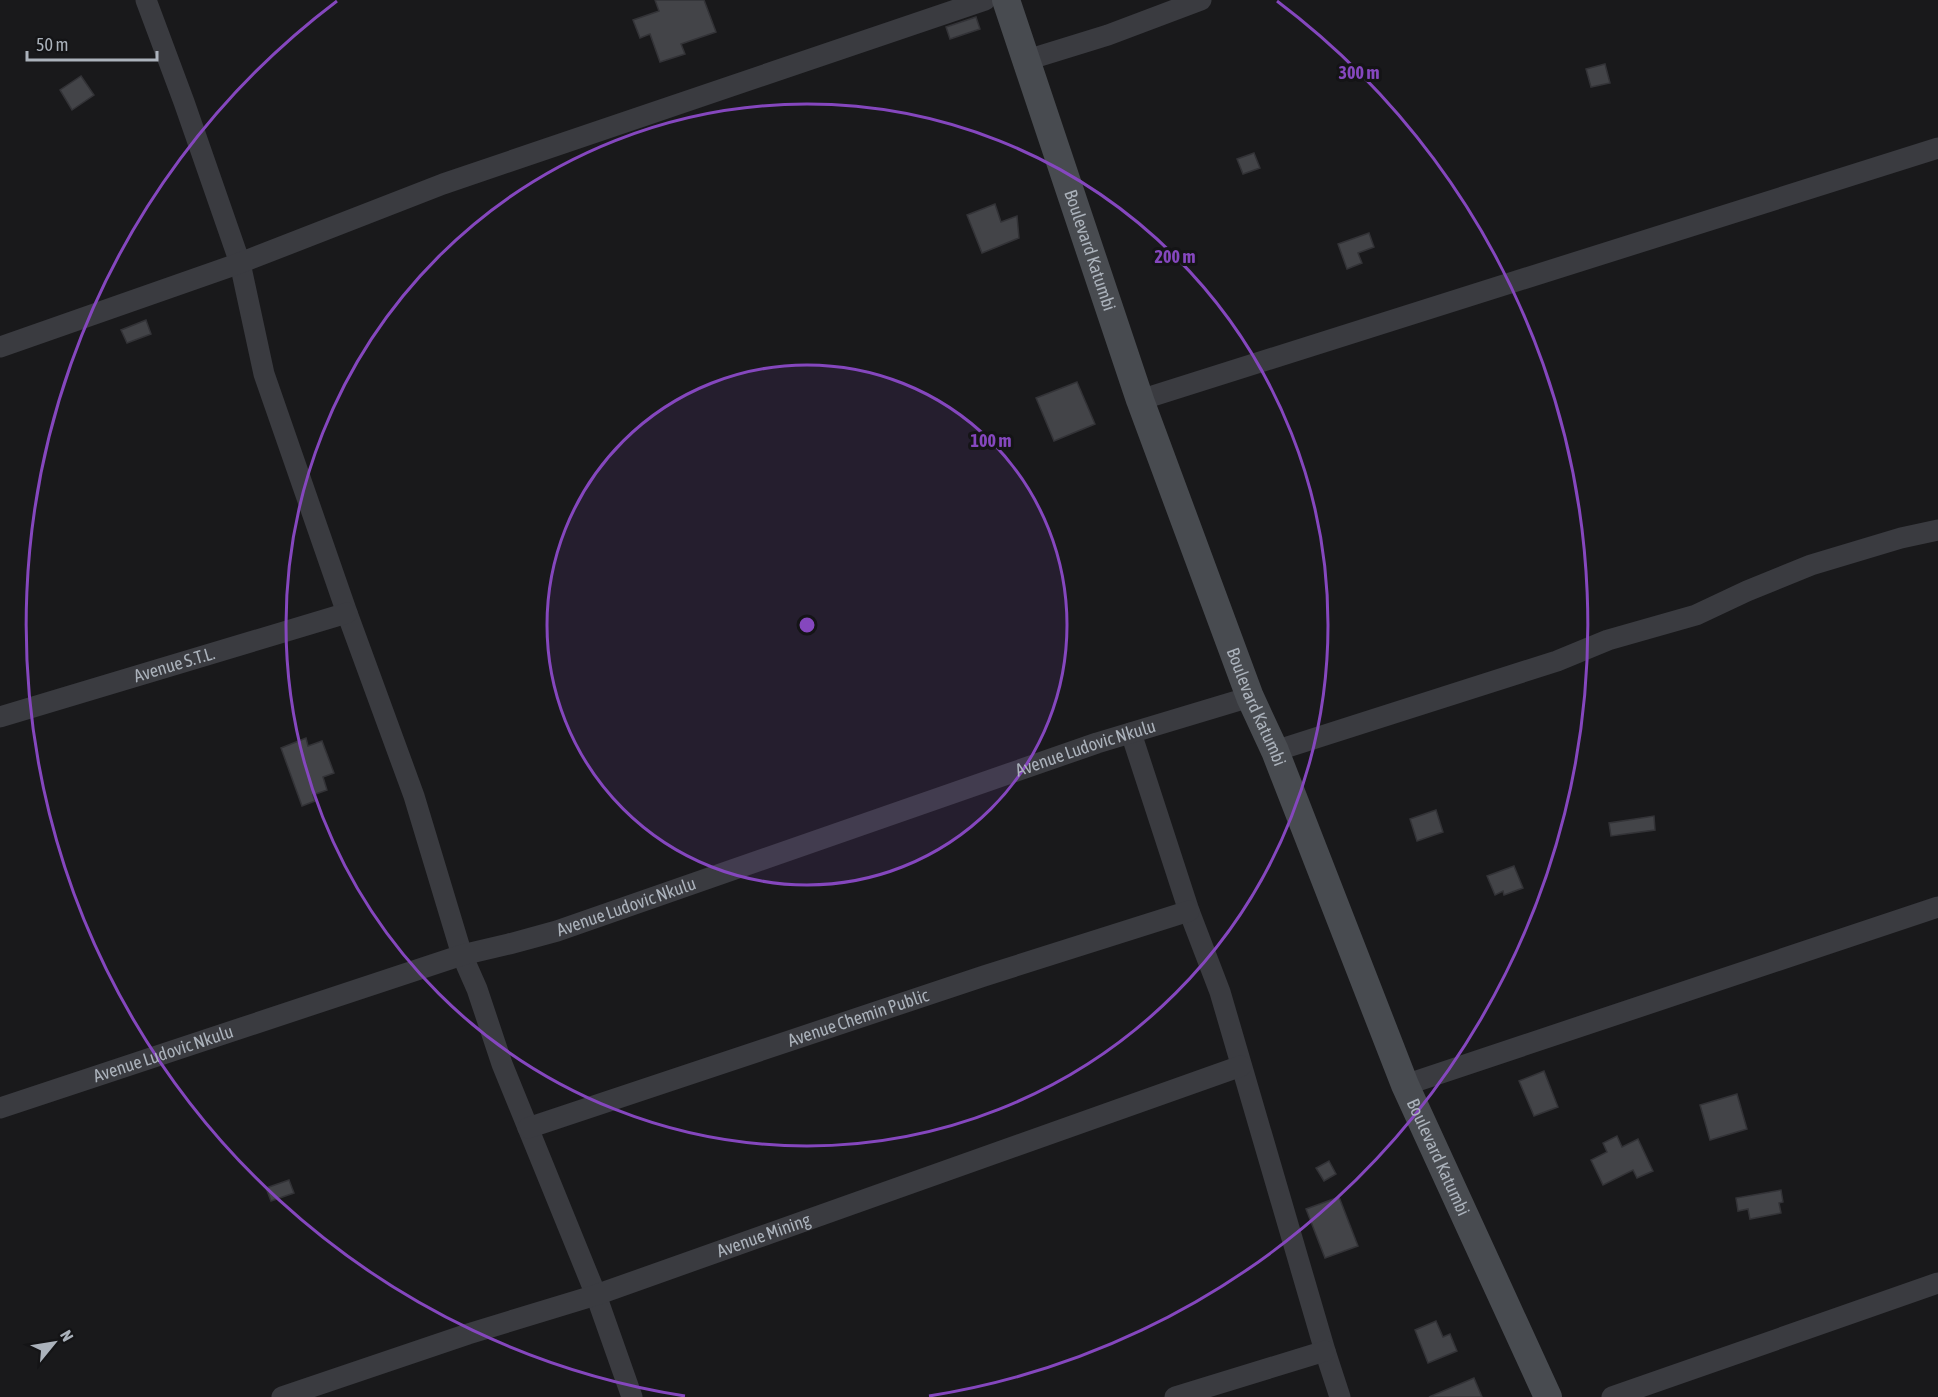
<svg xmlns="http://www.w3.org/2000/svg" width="1938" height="1397" font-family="'Asap Condensed',sans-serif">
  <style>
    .building { fill: #434448; stroke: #333337; stroke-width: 1.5 }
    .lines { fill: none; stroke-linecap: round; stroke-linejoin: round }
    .street { stroke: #3a3b40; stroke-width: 21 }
    .secondary { stroke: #484b50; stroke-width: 28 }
    .ring { fill: none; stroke: #8547be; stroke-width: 3 }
    .labels { text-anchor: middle; stroke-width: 6; stroke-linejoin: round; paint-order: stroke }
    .street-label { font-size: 18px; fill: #abb2bb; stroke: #141416 }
    .centre { fill: #8547be; stroke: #141416; stroke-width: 3 }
    .ring-label { font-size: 18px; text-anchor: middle; font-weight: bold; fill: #8547be; stroke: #141416; stroke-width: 6; stroke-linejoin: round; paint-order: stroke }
  </style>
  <rect width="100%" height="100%" fill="#19191b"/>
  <g class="building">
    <path d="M655 0H704L716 32 681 44 685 54 660 62 650 34 640 38 633 20 659 11Z"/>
    <path d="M976 17 980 29 950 39 946 27Z"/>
    <path d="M1605 64 1610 83 1591 87 1586 69Z"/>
    <path d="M81 76 94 95 72 110 60 90Z"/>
    <path d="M1254 153 1260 168 1243 174 1237 159Z"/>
    <path d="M995 204 1001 222 1017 216 1019 238 982 253 967 215Z"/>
    <path d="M1369 233 1374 247 1358 253 1362 263 1347 269 1338 244Z"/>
    <path d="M146 320 151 334 127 343 121 330Z"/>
    <path d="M1077 382 1095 424 1054 441 1036 398Z"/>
    <path d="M306 738 308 746 322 741 334 773 323 777 327 790 313 795 315 801 302 806 281 748Z"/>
    <path d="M1436 810 1443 832 1417 841 1410 819Z"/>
    <path d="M1654 816 1655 830 1611 836 1609 823Z"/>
    <path d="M1514 866 1523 888 1504 895 1503 891 1495 895 1487 876Z"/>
    <path d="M1544 1071 1558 1107 1534 1116 1519 1081Z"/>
    <path d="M1737 1094 1747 1129 1710 1140 1700 1105Z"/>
    <path d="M1617 1136 1622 1147 1638 1139 1653 1171 1637 1178 1633 1170 1603 1185 1591 1160 1607 1152 1603 1143Z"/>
    <path d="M1329 1161 1336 1174 1324 1181 1316 1168Z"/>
    <path d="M289 1180 294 1193 271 1201 266 1188Z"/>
    <path d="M1781 1190 1783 1202 1779 1203 1781 1213 1750 1219 1748 1209 1738 1211 1736 1198Z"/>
    <path d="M1339 1197 1358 1246 1325 1258 1306 1209Z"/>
    <path d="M1436 1321 1443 1337 1450 1334 1457 1351 1428 1363 1415 1330Z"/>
    <path d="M1474 1378 1482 1397H1429Z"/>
  </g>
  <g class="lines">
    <g class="street">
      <path d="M146 0 184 102 240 263 264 374 347 613 414 796 462 955 477 989 502 1064 596 1295 632 1397"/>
      <path d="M1027 60 1108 35 1201 0"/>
      <path d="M0 347 240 263 443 184 985 0"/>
      <path d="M1140 400 1938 148"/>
      <path id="s1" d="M0 717 347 613"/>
      <path d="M1131 733 1189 911 1220 992 1325 1351 1340 1397"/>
      <path d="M1275 751 1557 661 1608 640 1696 615 1747 591 1811 565 1901 538 1938 530"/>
      <path d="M1405 1085 1938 907"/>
      <path id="s2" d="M0 1108 462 955 509 944 557 931 1097 743 1250 697"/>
      <path id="s3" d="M528 1128 984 976 1189 911"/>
      <path id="s4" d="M282 1397 468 1334 596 1295 1241 1066"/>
      <path d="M1175 1397 1325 1351"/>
      <path d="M1612 1397 1938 1283"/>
    </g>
    <path class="secondary" id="s5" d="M1006 0 1140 400 1250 697 1275 751 1405 1085 1548 1397"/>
  </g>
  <circle cx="807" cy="625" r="260" fill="#8547be" fill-opacity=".12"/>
  <g class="ring">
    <circle cx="807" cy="625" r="260"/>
    <circle cx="807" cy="625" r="521"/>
    <path d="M685 1396A781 781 0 0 1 337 1M1277 1A781 781 0 0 1 929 1396"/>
  </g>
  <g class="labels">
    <g class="street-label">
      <text dy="6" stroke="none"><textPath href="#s5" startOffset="264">Boulevard Katumbi</textPath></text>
      <text dy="6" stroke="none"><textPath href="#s1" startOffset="182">Avenue S.T.L.</textPath></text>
      <text dy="6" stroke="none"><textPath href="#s5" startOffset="750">Boulevard Katumbi</textPath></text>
      <text dy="6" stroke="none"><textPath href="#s2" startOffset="1144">Avenue Ludovic Nkulu</textPath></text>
      <text dy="6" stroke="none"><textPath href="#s2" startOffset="658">Avenue Ludovic Nkulu</textPath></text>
      <text dy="6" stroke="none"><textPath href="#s3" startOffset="348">Avenue Chemin Public</textPath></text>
      <text dy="6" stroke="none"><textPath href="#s2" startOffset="172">Avenue Ludovic Nkulu</textPath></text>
      <text dy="6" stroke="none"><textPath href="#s5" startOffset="1236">Boulevard Katumbi</textPath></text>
      <text dy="6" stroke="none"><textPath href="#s4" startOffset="508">Avenue Mining</textPath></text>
    </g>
  </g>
  <circle cx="807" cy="625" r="9" class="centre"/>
  <g class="ring-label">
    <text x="1359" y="79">300 m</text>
    <text x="1175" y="263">200 m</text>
    <text x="991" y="447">100 m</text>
  </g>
  <g transform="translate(54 1343) rotate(60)" stroke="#141416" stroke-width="4.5" paint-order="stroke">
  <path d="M0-4.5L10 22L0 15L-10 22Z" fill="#abb2bb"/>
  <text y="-9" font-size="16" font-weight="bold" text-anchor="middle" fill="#abb2bb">N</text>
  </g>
  <path d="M27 51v9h130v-9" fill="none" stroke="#abb2bb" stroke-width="3"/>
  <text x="36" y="51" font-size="18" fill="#abb2bb" stroke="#141416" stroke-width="4.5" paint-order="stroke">50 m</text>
</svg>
